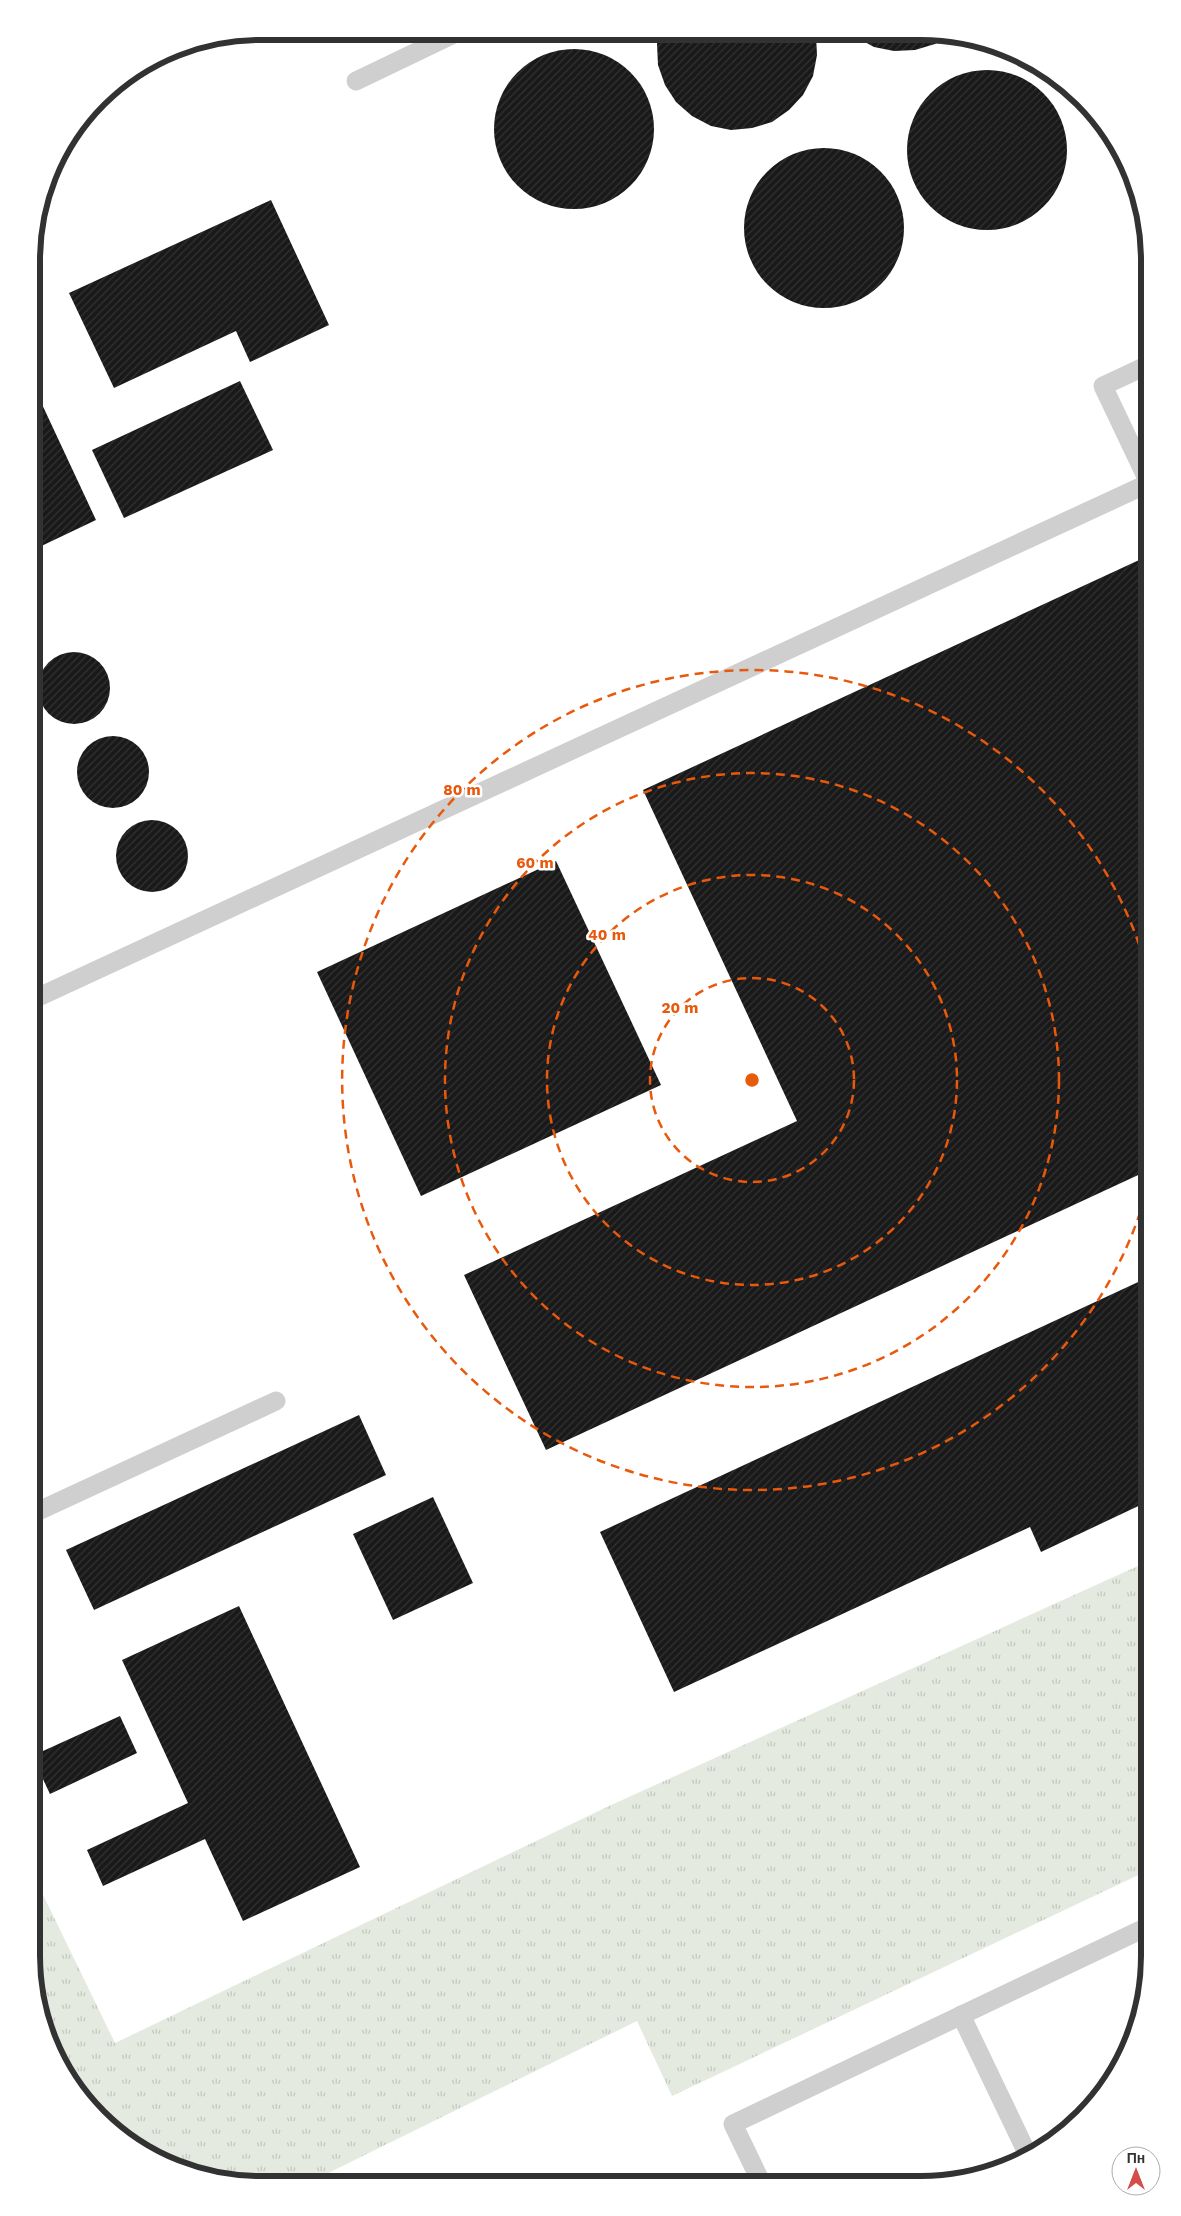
<svg xmlns="http://www.w3.org/2000/svg" width="1181" height="2216" font-family="'Work Sans',sans-serif">
  <style>
    .grass { fill: url(#grass-tufts) }
    .building { fill: url(#building-hatch) }
    .lines { fill: none; stroke-linecap: round; stroke-linejoin: round }
    .service { stroke: #cfcfcf; stroke-width: 19 }
    .ring { fill: none; stroke: #e8590c; stroke-width: 2.5; stroke-dasharray: 9 6 }
    .rim { fill: none; stroke: #323232; stroke-width: 6 }
    .centre { fill: #e8590c; stroke: #fff; stroke-width: 2.5 }
    .ring-label { font-size: 15px; text-anchor: middle; font-weight: bold; fill: #e8590c; stroke: #fff; stroke-width: 5; stroke-linejoin: round; paint-order: stroke }
  </style>
  <defs>
    <pattern id="grass-tufts" width="24" height="20" patternUnits="userSpaceOnUse" patternTransform="scale(1.25)"><rect width="24" height="20" fill="#e4eadf"/><path d="M3 7l-1-3M5 7V3M7 7l1-3M15 17l-1-3M17 17v-4M19 17l1-3" fill="none" stroke="#c4c9c0"/></pattern>
    <pattern id="building-hatch" width="6" height="6" patternUnits="userSpaceOnUse" patternTransform="scale(1.25)"><rect width="6" height="6" fill="#191919"/><path d="M-1 1l2-2M0 6l6-6M5 7l2-2" fill="none" stroke="#323232"/></pattern>
  </defs>
  <rect width="100%" height="100%" fill="#fff"/>
  <path class="grass" d="M1149 1561V1870L672 2096 637 2021 308 2183H230L172 2167 121 2137 78 2095 43 2030 31 1956V1870L115 2043 609 1806Z"/>
  <g class="building">
    <path d="M659 34 816 35 817 55 813 76 803 95 789 110 772 122 752 128 731 130 711 126 692 116 676 102 665 85 658 65 657 44Z"/>
    <path d="M852 35H948L935 44 915 50 894 51 874 47Z"/>
    <circle cx="574" cy="129" r="80"/>
    <circle cx="987" cy="150" r="80"/>
    <circle cx="824" cy="228" r="80"/>
    <path d="M271 200 329 325 250 362 236 331 114 388 69 293Z"/>
    <path d="M240 381 273 450 124 518 92 450Z"/>
    <path d="M33 385 96 520 33 550Z"/>
    <path d="M1150 555 1149 1170 546 1450 464 1275 797 1121 643 790Z"/>
    <circle cx="74" cy="688" r="36"/>
    <circle cx="113" cy="772" r="36"/>
    <circle cx="152" cy="856" r="36"/>
    <path d="M556 861 661 1085 421 1196 317 972Z"/>
    <path d="M1149 1277V1501L1041 1552 1030 1527 674 1692 600 1532Z"/>
    <path d="M359 1415 386 1475 94 1610 66 1550Z"/>
    <path d="M433 1497 473 1583 393 1620 353 1534Z"/>
    <path d="M239 1606 360 1867 243 1921 205 1839 103 1886 87 1850 188 1803 122 1660Z"/>
    <path d="M120 1716 137 1753 50 1794 32 1756Z"/>
  </g>
  <g class="lines">
    <g class="service">
      <path d="M356 81 458 32"/>
      <path d="M1150 485 1103 386 1150 364"/>
      <path d="M32 1000 1149 483"/>
      <path d="M32 1514 276 1401"/>
      <path d="M961 2015 1028 2155"/>
      <path d="M762 2184 733 2124 1149 1926"/>
    </g>
  </g>
  <g class="ring">
    <circle cx="752" cy="1080" r="102"/>
    <circle cx="752" cy="1080" r="205"/>
    <circle cx="752" cy="1080" r="307"/>
    <path d="M1149 1183A410 410 0 1 1 1149 977"/>
  </g>
  <path d="M0 0H1181V2216H0ZM260 40H921A220 220 0 0 1 1141 260V1956A220 220 0 0 1 921 2176H260A220 220 0 0 1 40 1956V260A220 220 0 0 1 260 40Z" fill="#fff" fill-rule="evenodd"/>
  <path class="rim" d="M260 40H921A220 220 0 0 1 1141 260V1956A220 220 0 0 1 921 2176H260A220 220 0 0 1 40 1956V260A220 220 0 0 1 260 40Z"/>
  <circle cx="752" cy="1080" r="8" class="centre"/>
  <g class="ring-label">
    <text x="462" y="795">80 m</text>
    <text x="535" y="868">60 m</text>
    <text x="607" y="940">40 m</text>
    <text x="680" y="1013">20 m</text>
  </g>
  <g transform="translate(1136 2171)"><circle r="24" fill="#ffffff" stroke="#adadad"/>
  <path d="M0-4L9 19L0 12L-9 19Z" fill="#d44e49"/>
  <text y="-8" font-size="14" font-weight="bold" text-anchor="middle" fill="#323232">Пн</text>
  </g>
</svg>
